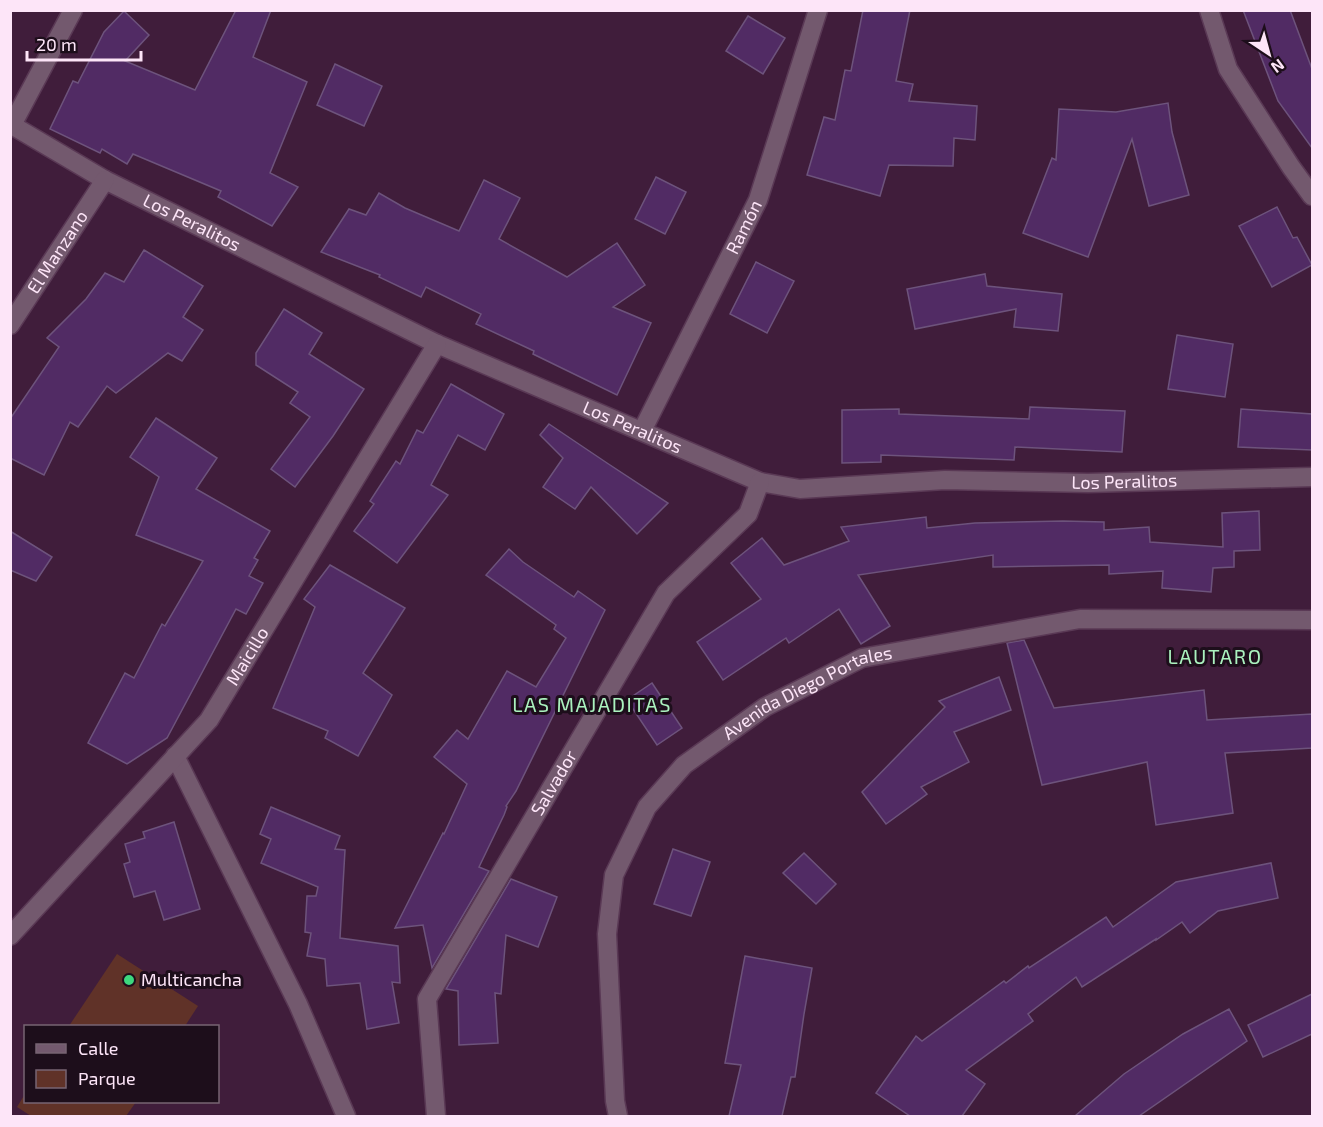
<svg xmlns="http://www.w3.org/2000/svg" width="1323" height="1127" font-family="'Exo 2',sans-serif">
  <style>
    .green { fill: #603228 }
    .building { fill: #512b64; stroke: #6d537c; stroke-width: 1.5 }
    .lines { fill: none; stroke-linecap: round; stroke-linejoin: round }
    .minor-casing { stroke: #5a3955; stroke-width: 21 }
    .minor { stroke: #73596e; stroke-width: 18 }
    .poi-dot { fill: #3dd77e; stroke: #1d0e1b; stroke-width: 2 }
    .labels { text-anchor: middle; stroke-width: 6; stroke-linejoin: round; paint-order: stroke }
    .street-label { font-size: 18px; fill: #fde5f8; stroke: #1d0e1b }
    .poi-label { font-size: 18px; fill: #fde5f8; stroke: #1d0e1b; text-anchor: start }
    .neighbourhood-label { font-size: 20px; letter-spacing: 1.5px; fill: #abf2bf; stroke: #1d0e1b }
  </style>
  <rect width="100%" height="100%" fill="#401d3b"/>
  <g class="green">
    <path d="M117 954 198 1006 185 1026H69Z"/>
    <path d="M25 1094 26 1102H136L126 1116H31L17 1107Z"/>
  </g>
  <g class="building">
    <path d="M236 10H271L253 57 307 82 270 173 298 187 272 226 218 197 221 191 133 154 127 164 102 149 100 153 50 129 73 81 78 83 104 32 124 11 149 35 125 61 195 90Z"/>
    <path d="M863 10H910L896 81 913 84 909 101 977 106 975 140 954 138 953 166 889 165 880 196 807 175 824 117 835 120 845 70 851 71Z"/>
    <path d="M1243 10H1290L1312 69V148L1278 101Z"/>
    <path d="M748 16 785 38 763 74 726 51Z"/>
    <path d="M335 64 382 86 364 126 317 105Z"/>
    <path d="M1168 103 1172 132 1189 195 1149 206 1132 139 1088 257 1023 233 1052 158 1056 160 1059 109 1116 112Z"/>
    <path d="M656 177 686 192 665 234 635 219Z"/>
    <path d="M484 180 520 198 499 239 567 277 617 243 645 285 613 307 651 323 617 395 533 354 534 351 476 324 481 314 426 287 421 297 379 277 380 275 321 252 349 209 366 215 379 193 405 208 459 231Z"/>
    <path d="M1277 207 1293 238 1297 237 1312 265 1272 287 1239 226Z"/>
    <path d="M144 250 203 286 183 317 203 330 182 361 168 353 116 393 107 386 78 427 70 422 44 475 10 458V419L59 347 47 338 86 299 105 273 124 282Z"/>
    <path d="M756 262 794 281 767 333 730 314Z"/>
    <path d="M985 274 987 286 1062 294 1058 331 1014 327 1016 309 915 329 907 289Z"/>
    <path d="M284 309 322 333 309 354 364 389 333 436 295 487 271 469 310 417 290 403 298 392 256 365V353Z"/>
    <path d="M1177 335 1233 344 1225 397 1168 389Z"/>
    <path d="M451 384 504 414 485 450 458 435 431 485 448 495 397 563 354 531 374 504 370 501 396 461 400 464 417 430 423 433Z"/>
    <path d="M1030 407 1125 411 1122 452 1015 447 1014 460 881 455V462L842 463V410L899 409V414L1029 419Z"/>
    <path d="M1241 409 1312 414V450L1238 447Z"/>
    <path d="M156 418 217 458 196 489 270 531 254 558 258 560 249 576 263 583 246 614 236 609 167 738 127 764 88 743 125 673 134 678 162 624 165 626 203 561 136 535 159 477 130 457Z"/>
    <path d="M549 424 607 463 668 503 637 534 591 487 575 509 543 487 563 458 540 435Z"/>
    <path d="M1259 511 1260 550 1234 551V567L1213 568 1211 592 1162 588 1163 571 1109 574V565L993 567V555L858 575 890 626 861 644 839 609 789 643 786 638 723 680 697 642 761 599 731 563 762 538 784 565 849 541 841 527 926 517 927 528 975 523 1063 521 1104 522V530L1149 527 1150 542 1223 547 1222 513Z"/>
    <path d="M10 531 52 557 36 581 10 570Z"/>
    <path d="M509 549 523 562 574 597 578 591 605 610 516 791 506 806 507 807 504 815 479 867 489 871 432 968 423 925 395 928 443 833 444 834 467 784 434 757 457 730 468 739 507 671 536 687 566 638 554 629 556 625 486 575Z"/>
    <path d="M330 565 405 608 363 673 392 695 358 756 325 738 328 731 273 708 315 607 304 599Z"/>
    <path d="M1024 640 1054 708 1204 690 1207 720 1312 714V748L1225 753 1233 813 1156 825 1147 762 1042 785 1007 643Z"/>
    <path d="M999 677 1011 710 954 732 969 762 921 787 927 794 886 824 862 792 945 707 939 701Z"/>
    <path d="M652 683 682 728 657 745 627 700Z"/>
    <path d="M271 807 340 836 335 849 345 850 340 938 398 946 400 983 392 982 399 1023 367 1029 360 983 327 986 325 959 307 956 311 933 305 932 307 896H316L318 887 261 863 271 839 260 834Z"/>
    <path d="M174 822 200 909 164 920 155 891 134 897 124 864 130 862 125 844 145 838 143 832Z"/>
    <path d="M673 849 710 862 691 916 654 904Z"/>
    <path d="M804 853 836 884 816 904 783 873Z"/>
    <path d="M1271 863 1278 898 1218 911 1190 933 1182 922 1156 940V939L1082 987 1076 977 1028 1014 1033 1021 966 1070 985 1084 962 1116H910L876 1093 916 1036 922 1041 1004 981 1006 983 1028 966 1029 968 1106 917 1113 927 1176 882Z"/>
    <path d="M511 879 557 897 538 947 506 935 501 994 495 993 498 1043 459 1045 458 991 446 989Z"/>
    <path d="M745 956 812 968 804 1014 795 1077H791L782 1116H729L741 1065 725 1063Z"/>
    <path d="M1312 994V1034L1263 1057 1248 1025Z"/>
    <path d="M1229 1009 1247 1041 1139 1116H1075L1124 1074 1183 1034Z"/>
  </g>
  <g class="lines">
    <g class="minor-casing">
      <g id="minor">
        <path d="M1209 10 1228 69 1291 167 1312 196"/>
        <path id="s1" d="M10 124 105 180 437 344 760 482 800 489 945 480 1088 483 1312 477"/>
        <path d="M12 125 73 10"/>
        <path id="s2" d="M10 325 105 180"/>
        <path id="s3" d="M642 431 758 200 818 10"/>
        <path d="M175 756 298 1004 346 1116"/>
        <path id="s4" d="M10 936 209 720 437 344"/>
        <path id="s5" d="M436 1116 427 999 666 593 748 514 760 482"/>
        <path id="s6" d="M618 1116 615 1101 607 934 614 875 647 807 684 765 765 707 862 658 1080 619 1312 620"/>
      </g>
    </g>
    <use href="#minor" class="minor"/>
  </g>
  <circle class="poi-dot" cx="129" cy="980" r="6"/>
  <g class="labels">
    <g class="street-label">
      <text dy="6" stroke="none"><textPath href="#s1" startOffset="207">Los Peralitos</textPath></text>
      <text dy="6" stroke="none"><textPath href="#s3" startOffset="228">Ramón</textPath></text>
      <text dy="6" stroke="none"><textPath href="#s2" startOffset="87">El Manzano</textPath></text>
      <text dy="6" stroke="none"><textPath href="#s1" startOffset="693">Los Peralitos</textPath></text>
      <text dy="6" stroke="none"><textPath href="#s1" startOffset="1197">Los Peralitos</textPath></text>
      <text dy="6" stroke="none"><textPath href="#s4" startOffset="368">Maicillo</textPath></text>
      <text dy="6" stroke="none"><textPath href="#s6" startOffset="518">Avenida Diego Portales</textPath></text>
      <text dy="6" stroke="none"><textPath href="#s5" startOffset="368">Salvador</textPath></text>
    </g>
    <g class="poi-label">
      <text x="141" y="986">Multicancha</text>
    </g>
    <g class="neighbourhood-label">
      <text x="1215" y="664">LAUTARO</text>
      <text x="592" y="712">LAS MAJADITAS</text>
    </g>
  </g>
  <rect width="1323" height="1127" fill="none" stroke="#fde5f8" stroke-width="24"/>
  <rect x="24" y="1025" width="195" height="78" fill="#1d0e1b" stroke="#776473" stroke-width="1.5"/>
  <rect x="36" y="1044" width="30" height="9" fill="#73596e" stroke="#776473" stroke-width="1.5"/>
  <text x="78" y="1055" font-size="18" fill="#fde5f8">Calle</text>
  <rect x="36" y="1070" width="30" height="18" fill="#603228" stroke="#776473" stroke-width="1.5"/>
  <text x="78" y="1085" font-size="18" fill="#fde5f8">Parque</text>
  <g transform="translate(1269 54) rotate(144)" stroke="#1d0e1b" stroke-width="4.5" paint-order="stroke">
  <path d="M0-4.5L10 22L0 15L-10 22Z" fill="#fde5f8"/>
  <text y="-9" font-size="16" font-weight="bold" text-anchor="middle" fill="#fde5f8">N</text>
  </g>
  <path d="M27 51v9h114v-9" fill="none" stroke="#fde5f8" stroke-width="3"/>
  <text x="36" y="51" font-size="18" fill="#fde5f8" stroke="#1d0e1b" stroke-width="4.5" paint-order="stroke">20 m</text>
</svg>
